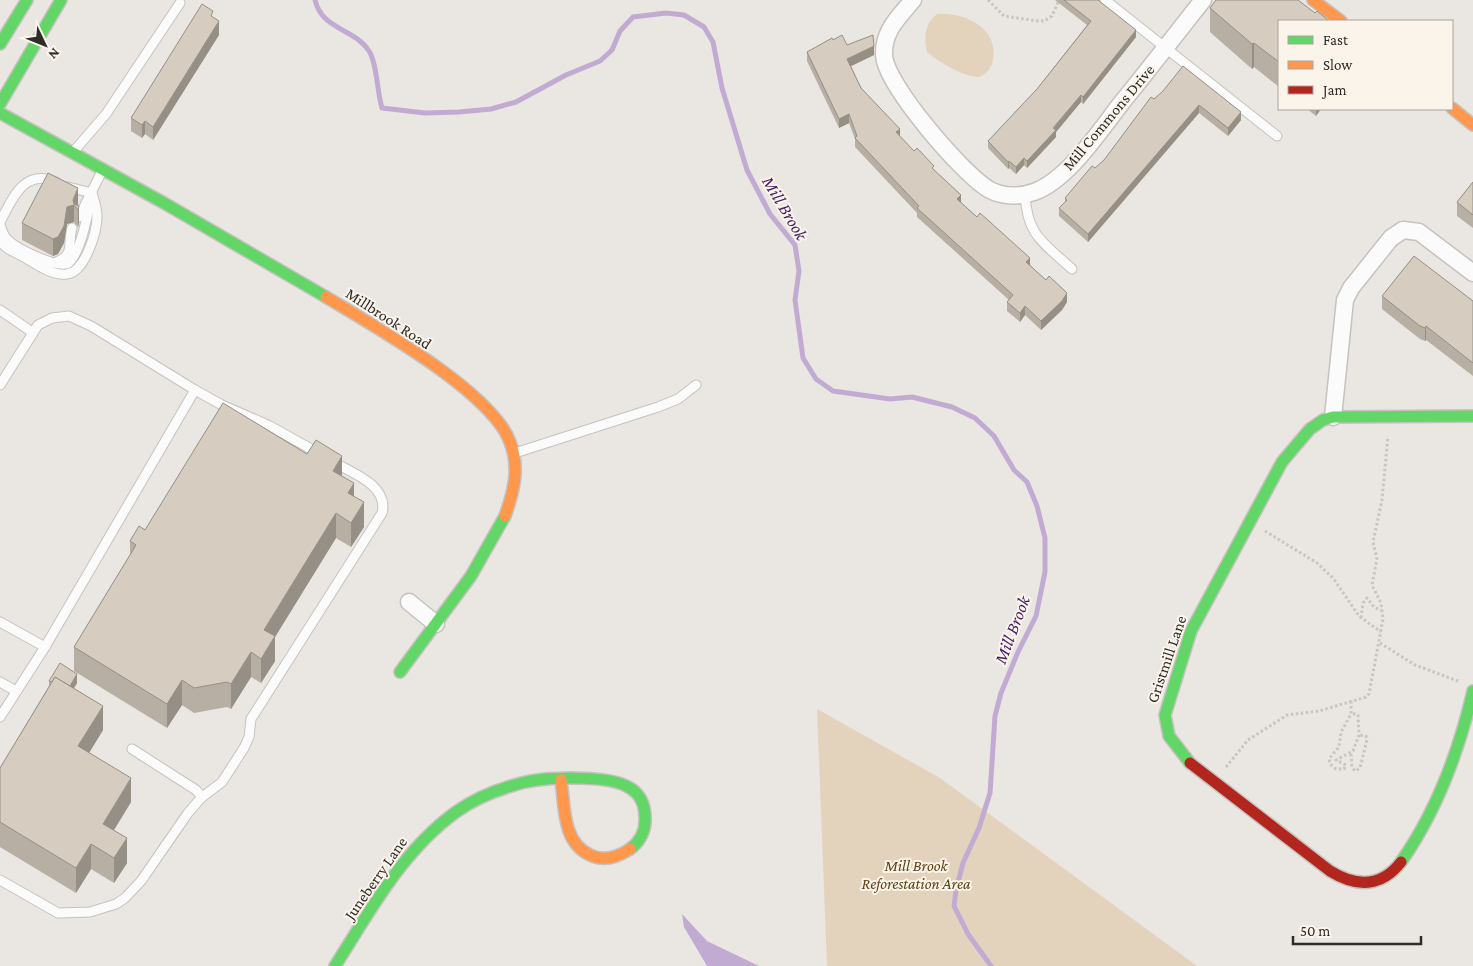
<svg xmlns="http://www.w3.org/2000/svg" width="1473" height="966" font-family="'Crimson Pro',serif">
  <style>
    .green { fill: #e4d3bc }
    .water { fill: #c1abd3 }
    .lines { fill: none; stroke-linecap: round; stroke-linejoin: round }
    .stream { stroke: #c1abd3; stroke-width: 5 }
    .lane-casing { stroke: #c6c2bf; stroke-width: 11 }
    .street-casing { stroke: #c6c2bf; stroke-width: 19 }
    .fast-casing { stroke: #c6c2bf; stroke-width: 14 }
    .slow-casing { stroke: #c6c2bf; stroke-width: 14 }
    .jam-casing { stroke: #c6c2bf; stroke-width: 14 }
    .path { stroke: #c6c6c3; stroke-width: 3; stroke-dasharray: 2.5 2.5; stroke-linecap: butt }
    .lane { stroke: #fcfbfb; stroke-width: 9 }
    .street { stroke: #fcfbfb; stroke-width: 16 }
    .fast { stroke: #63d668; stroke-width: 11 }
    .slow { stroke: #ff974d; stroke-width: 11 }
    .jam { stroke: #b3261e; stroke-width: 11 }
    .wall { fill: #b8afa4 }
    .shaded-wall { fill: #968f86 }
    .building { fill: #d6ccbf; stroke: #968f86 }
    .labels { text-anchor: middle; stroke-width: 4; stroke-linejoin: round; paint-order: stroke }
    .street-label { font-size: 16px; fill: #2e2b28; stroke: #fbf4eb }
    .park-label { font-size: 16px; font-style: italic; fill: #5d4113; stroke: #fbf4eb }
    .water-label { font-size: 18px; font-style: italic; fill: #431c62; stroke: #fbf4eb }
  </style>
  <rect width="100%" height="100%" fill="#eae6e2"/>
  <g class="green">
    <path d="M937 14C964 12 999 28 993 60 991 68 987 74 979 77 961 76 941 63 927 52 924 38 924 24 937 14Z"/>
    <path d="M817 709 940 778 1197 966H827Z"/>
  </g>
  <path class="water" d="M682 914 707 941 759 966H707L684 927Z"/>
  <g class="lines">
    <path class="stream" d="M315 0C322 30 354 28 369 51 377 63 377 92 382 108L425 113 459 112 491 109 516 102 566 75 600 61 612 50 620 31 633 17 666 13 684 15 704 27 713 42 722 88 747 170 770 214 795 245 799 271 795 300 803 358 816 379 833 391 890 399 912 397 952 407 975 418 994 436 1014 470 1027 482 1037 506 1045 538V572L1036 616 1018 652 1001 693 995 716 990 793 979 828 963 863 956 890 954 906 968 934 991 966"/>
    <g class="lane-casing">
      <g id="lane">
        <path d="M1105 0 1277 136"/>
        <path d="M74 151 106 114 180 3"/>
        <path d="M68 187 92 193"/>
        <path d="M1025 194C1027 236 1043 242 1072 269"/>
        <path d="M79 217 102 171"/>
        <path d="M0 222C13 198 24 168 56 182"/>
        <path d="M0 225C2 230 3 235 7 239 16 249 55 267 67 264 80 256 89 211 91 196"/>
        <path d="M0 239C4 249 15 252 24 257 36 264 52 276 67 274 85 272 97 232 97 216 97 208 94 200 92 193"/>
        <path d="M53 263C76 256 67 246 72 228"/>
        <path d="M0 310 32 332"/>
        <path d="M0 385 38 325 52 318 69 316 91 326 195 390 222 405 270 426 320 454"/>
        <path d="M515 453 658 407 678 399 696 385"/>
        <path d="M0 622 45 647"/>
        <path d="M0 682 16 691"/>
        <path d="M0 717 45 647 195 390"/>
        <path d="M132 749 196 790 202 797"/>
        <path d="M0 880 58 913 90 912 116 904 125 898 141 881 188 813 201 798 222 782 244 748 249 737 251 719 258 708 382 513C389 486 353 473 333 462"/>
      </g>
    </g>
    <g class="street-casing">
      <g id="street">
        <path d="M913 0C899 17 883 31 884 55 885 84 964 176 990 190 1003 197 1020 197 1034 192 1069 179 1100 130 1123 101 1150 68 1176 34 1203 0"/>
        <path d="M1333 417 1345 300 1351 288 1391 238 1403 230 1419 232 1473 273"/>
        <path d="M409 602 436 624"/>
      </g>
    </g>
    <g class="fast-casing">
      <g id="fast">
        <path d="M0 44 27 0"/>
        <path d="M0 104 61 0"/>
        <path d="M0 113 164 203 326 297"/>
        <path d="M400 672 471 576 505 516"/>
        <path d="M1190 763 1169 736 1165 715 1191 631 1282 462 1310 429 1323 420 1333 417 1473 416"/>
        <path d="M1401 862C1436 812 1459 751 1473 691"/>
        <path d="M335 966C370 911 402 851 456 812 474 799 496 790 518 784 542 777 609 774 630 788 640 794 645 805 645 817 646 829 641 841 630 849"/>
      </g>
    </g>
    <g class="slow-casing">
      <g id="slow">
        <path d="M1313 0 1341 21"/>
        <path d="M1452 108 1473 125"/>
        <path d="M326 297C374 326 492 392 510 442 520 467 514 491 505 516"/>
        <path d="M561 780C565 807 562 842 590 855 604 862 618 857 630 849"/>
      </g>
    </g>
    <g class="jam-casing">
      <path id="jam" d="M1190 763 1330 871C1356 887 1381 888 1401 862"/>
    </g>
    <g class="path">
      <path d="M988 0 1004 16 1038 21H1044L1052 16 1059 0"/>
      <path d="M1265 531 1317 563 1333 578 1359 616 1381 632"/>
      <path d="M1361 618 1363 603 1367 598 1374 607 1382 611"/>
      <path d="M1380 643 1415 665 1458 681"/>
      <path d="M1351 701V714L1341 732 1339 747 1329 759 1330 764 1336 769H1344L1346 765 1336 760 1353 751 1359 735 1358 715 1351 713"/>
      <path d="M1351 754 1352 767 1355 771 1360 768 1367 740 1366 736 1359 735"/>
      <path d="M1226 767 1248 740 1287 715 1319 711 1366 697 1369 694 1383 619 1381 603 1372 585 1377 559 1373 542 1382 500 1388 436"/>
    </g>
    <use href="#lane" class="lane"/>
    <use href="#street" class="street"/>
    <use href="#fast" class="fast"/>
    <use href="#slow" class="slow"/>
    <use href="#jam" class="jam"/>
  </g>
  <g class="wall">
    <path d="M1055 0H1098L1136 37 1083 104 1081 102 1056 132V137L1027 168 1024 165 1016 174 1009 168 1008 169 988 148V141L1037 89 1087 25Z"/>
    <path d="M1210 8 1315 13 1329 21H1279V87L1254 67 1252 69 1210 32Z"/>
    <path d="M213 18 219 35 153 140 145 134 142 138 131 131V118Z"/>
    <path d="M833 40 874 55 851 66 861 88 900 137 914 151 934 170 961 203 1030 265 1067 302 1062 310 1041 330 1025 315 1020 322 1007 311V302L1009 300 917 217V213L855 147V139L849 123 839 128 807 61V52Z"/>
    <path d="M1163 91 1241 120 1228 136 1199 113 1088 242 1059 216V208L1065 202V198L1104 160Z"/>
    <path d="M1307 109H1321L1316 116Z"/>
    <path d="M48 173 78 205 79 223 78 227 74 222 67 224 64 243 58 254 53 256 22 240V223Z"/>
    <path d="M1473 182V228L1457 216V202Z"/>
    <path d="M1382 296 1473 301V376L1426 340 1425 341 1420 339 1382 309Z"/>
    <path d="M342 476 354 496 364 527 351 547 336 538 275 637V661L261 683 251 677 231 709 227 707 194 713 182 705 167 728 74 671V647L130 555V541L145 530Z"/>
    <path d="M49 681 77 683 74 688 103 730 89 753 131 802 114 830 127 863 114 883 91 869 76 893 0 847V768L49 686Z"/>
  </g>
  <g class="shaded-wall">
    <path d="M219 21V35L153 140V127Z"/>
    <path d="M1136 30V37L1083 104V97Z"/>
    <path d="M1254 43V67L1252 69V44Z"/>
    <path d="M874 46V55L847 68V59Z"/>
    <path d="M1081 95V102L1056 132V137L1027 168V161Z"/>
    <path d="M1199 105V113L1088 242V234Z"/>
    <path d="M1316 109H1321L1316 116Z"/>
    <path d="M1241 112V120L1228 136V128Z"/>
    <path d="M849 114V123L839 128V119Z"/>
    <path d="M145 121V134L142 138V125Z"/>
    <path d="M900 129V138L896 132Z"/>
    <path d="M1024 158V165L1016 174V167Z"/>
    <path d="M1009 161V168L1008 169V162Z"/>
    <path d="M78 188V205H74V222L67 224 64 243 58 254 53 256V239L67 207 73 200Z"/>
    <path d="M961 195V204L957 199Z"/>
    <path d="M79 206V223L78 227V210Z"/>
    <path d="M1030 258V267L1026 262Z"/>
    <path d="M1067 293V302L1062 310 1041 330V321Z"/>
    <path d="M1025 306V315L1020 322V313Z"/>
    <path d="M1426 326V340L1425 341V328Z"/>
    <path d="M342 456V481L333 471Z"/>
    <path d="M354 483V508L348 493Z"/>
    <path d="M364 502V527L351 547V523Z"/>
    <path d="M336 513V538L275 637V661L261 683V659L264 630Z"/>
    <path d="M251 652V677L231 709V684Z"/>
    <path d="M77 674V683L67 700V691Z"/>
    <path d="M182 680V705L167 728V704Z"/>
    <path d="M103 706V730L78 771V746Z"/>
    <path d="M131 778V802L103 848V824Z"/>
    <path d="M127 838V863L114 883V858Z"/>
    <path d="M91 844V869L76 893V868Z"/>
  </g>
  <g class="building">
    <path d="M1064 0H1098L1136 30 1083 97 1081 95 1053 128 1056 130 1027 161 1024 158 1016 167 1009 161 1008 162 988 141 1037 89 1091 21Z"/>
    <path d="M1216 0H1298L1315 13 1317 11 1329 21H1279V62L1254 43 1252 44 1210 8Z"/>
    <path d="M202 4 213 11 211 16 219 21 153 127 145 121 142 125 131 118Z"/>
    <path d="M842 35 847 45 873 35 874 46 847 59 861 88 900 129 896 132 914 151 917 148 934 166 932 168 961 195 957 199 977 217 980 213 1030 258 1026 262 1046 280 1049 276 1067 293 1062 301 1041 321 1025 306 1020 313 1007 302 1013 295 917 208 919 206 855 138 857 136 849 114 839 119 807 52 832 38 833 40Z"/>
    <path d="M1183 66 1241 112 1228 128 1199 105 1088 234 1059 208 1067 200 1065 198 1092 166 1095 168 1104 160 1151 97 1154 99 1163 91Z"/>
    <path d="M48 173 78 188 73 200 74 204 79 206 78 210 74 205 67 207 64 226 58 237 53 239 22 223Z"/>
    <path d="M1473 182V215L1457 202Z"/>
    <path d="M1414 256 1473 301V363L1426 326 1425 328 1420 326 1382 296Z"/>
    <path d="M223 403 307 454 316 440 342 456 333 471 354 483 348 493 364 502 351 523 336 513 264 630 275 636 261 659 251 652 231 684 227 682 194 688 182 680 167 704 74 647 136 545 130 541 139 526 145 530Z"/>
    <path d="M60 663 77 674 70 686 55 677 52 682 49 681Z"/>
    <path d="M55 677 103 706 78 746 131 778 103 824 127 838 114 858 91 844 76 868 0 822V768Z"/>
  </g>
  <g class="labels">
    <g class="street-label">
      <text transform="translate(1108 117) rotate(-50)" y="6">Mill Commons Drive</text>
      <text transform="translate(389 318) rotate(33)" y="6">Millbrook Road</text>
      <text transform="translate(1166 659) rotate(-71)" y="6">Gristmill Lane</text>
      <text transform="translate(375 878) rotate(-55)" y="6">Juneberry Lane</text>
    </g>
    <g class="park-label">
      <text x="916" y="871">Mill Brook<tspan x="916" dy="18">Reforestation Area</tspan></text>
    </g>
    <g class="water-label">
      <text transform="translate(785 208) rotate(59)" y="6">Mill Brook</text>
      <text transform="translate(1012 630) rotate(-69)" y="6">Mill Brook</text>
    </g>
  </g>
  <rect x="1278" y="20" width="175" height="90" fill="#fbf4eb" stroke="#a9a49d"/>
  <rect x="1288" y="36" width="25" height="8" fill="#63d668" stroke="#a9a49d"/>
  <text x="1323" y="45" font-size="15" fill="#2e2b28">Fast</text>
  <rect x="1288" y="61" width="25" height="8" fill="#ff974d" stroke="#a9a49d"/>
  <text x="1323" y="70" font-size="15" fill="#2e2b28">Slow</text>
  <rect x="1288" y="86" width="25" height="8" fill="#b3261e" stroke="#a9a49d"/>
  <text x="1323" y="95" font-size="15" fill="#2e2b28">Jam</text>
  <g transform="translate(45 45) rotate(133)" stroke="#fbf4eb" stroke-width="4" paint-order="stroke">
  <path d="M0-4L9 19L0 12L-9 19Z" fill="#2e2b28"/>
  <text y="-8" font-size="14" font-weight="bold" text-anchor="middle" fill="#2e2b28">N</text>
  </g>
  <path d="M1293 936v8h128v-8" fill="none" stroke="#2e2b28" stroke-width="2.5"/>
  <text x="1300" y="936" font-size="15" fill="#2e2b28" stroke="#fbf4eb" stroke-width="4" paint-order="stroke">50 m</text>
</svg>
